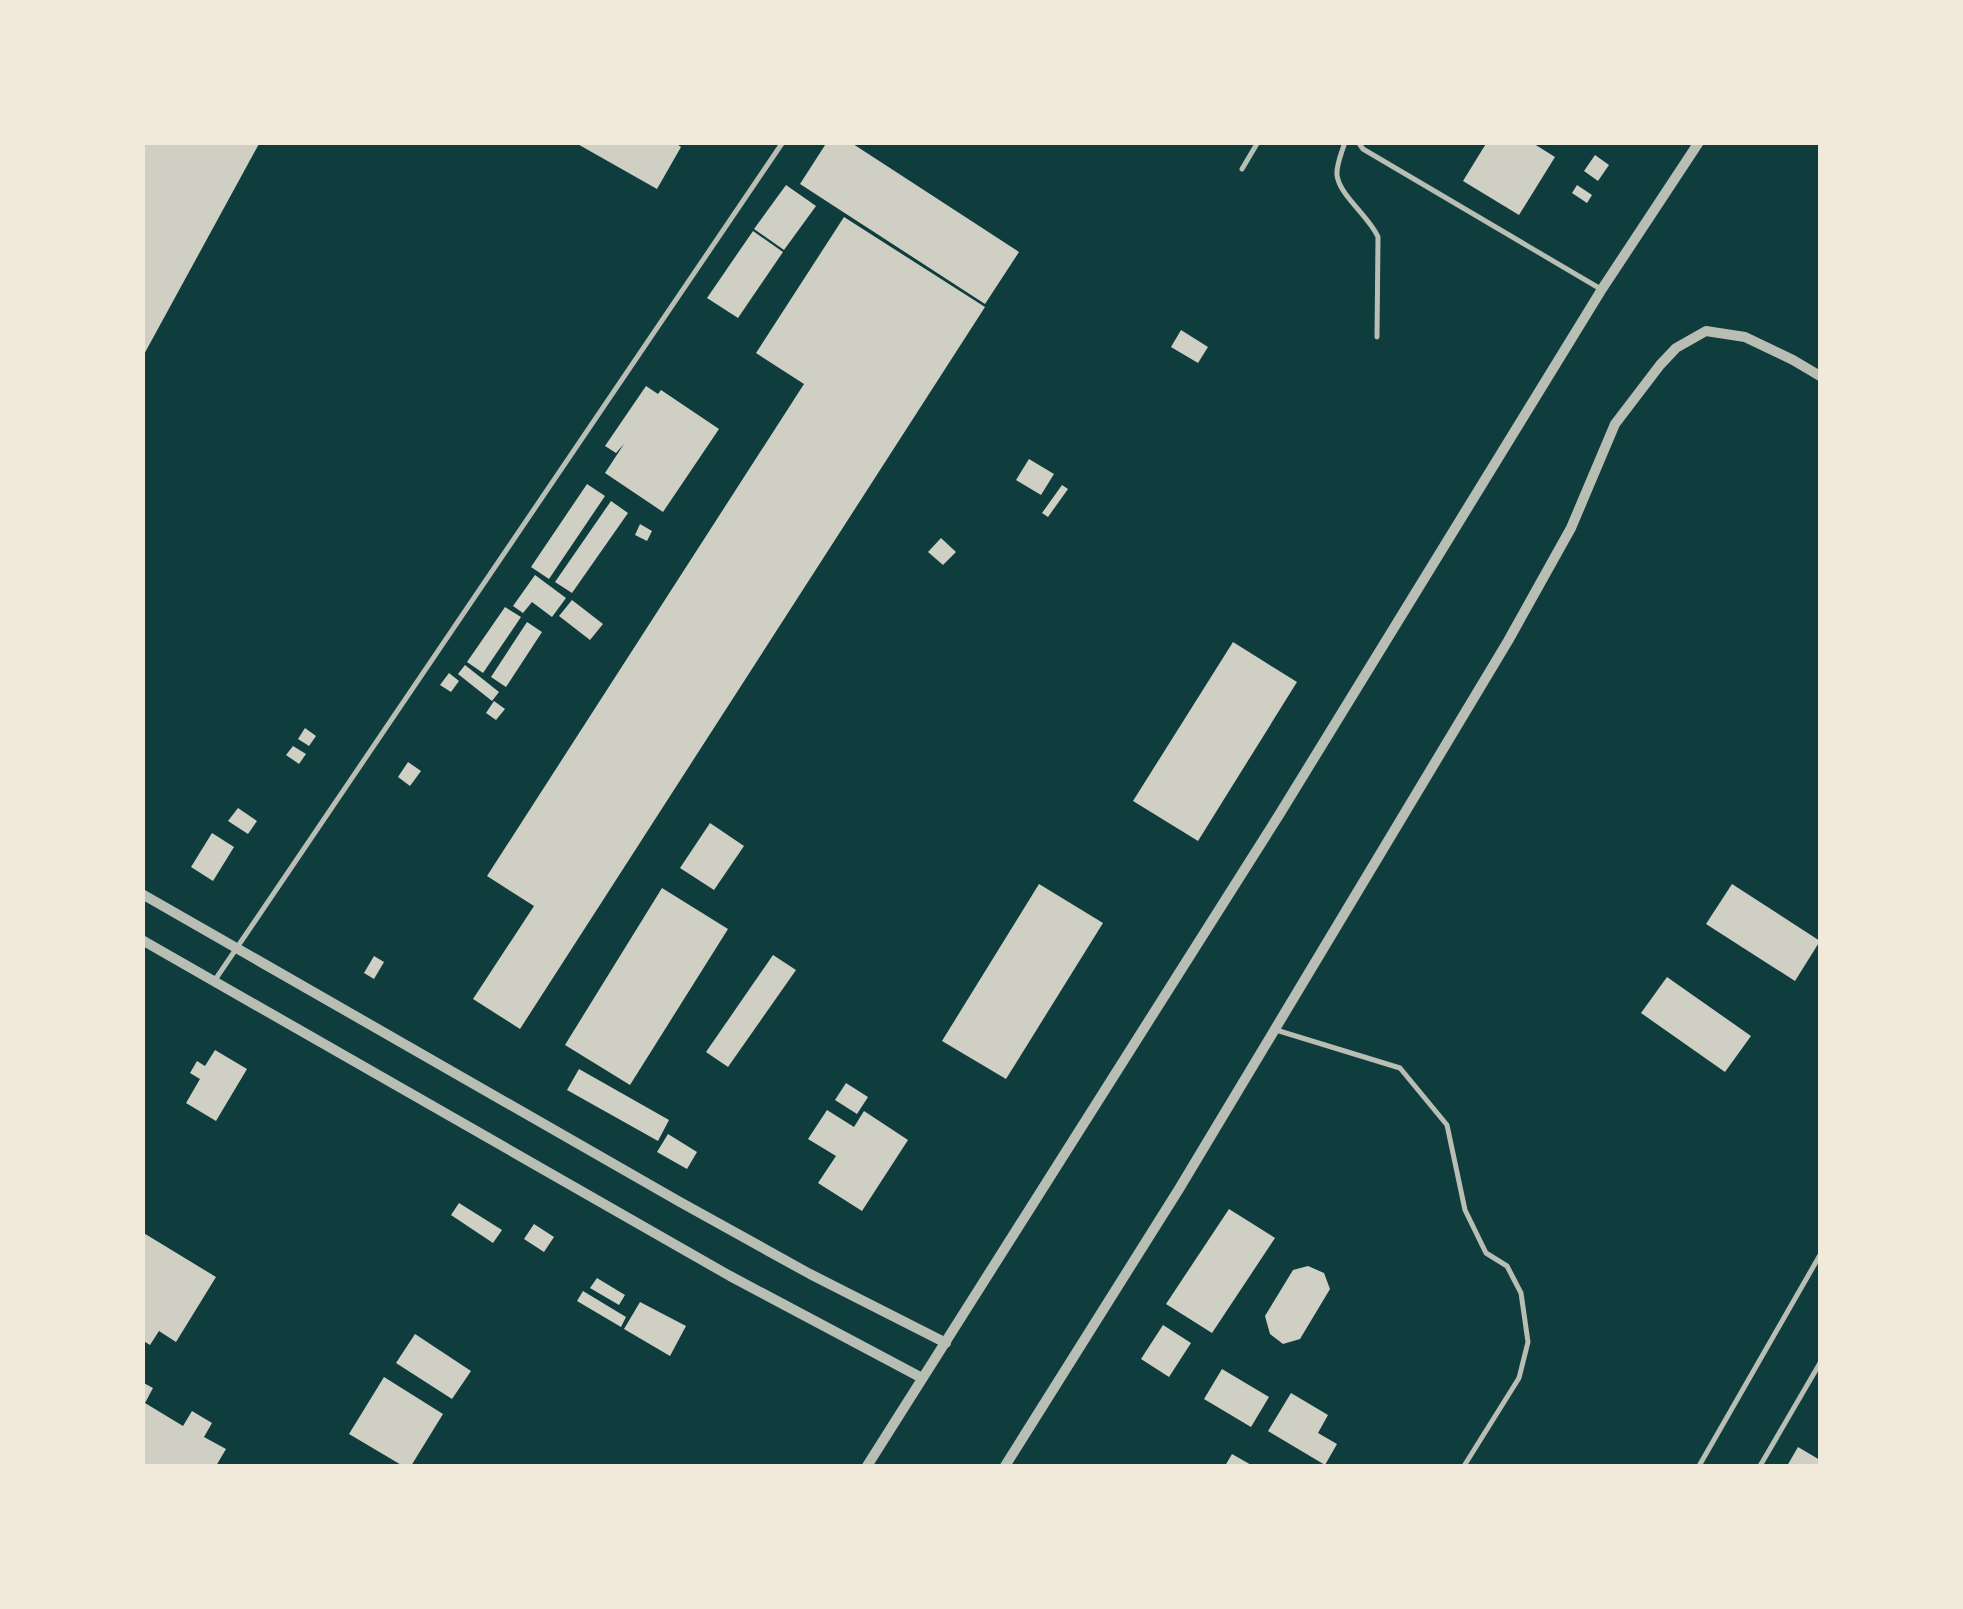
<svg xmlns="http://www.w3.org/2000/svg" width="1963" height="1609" font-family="'DejaVu Sans',sans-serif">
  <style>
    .building { fill: #cfcfc3 }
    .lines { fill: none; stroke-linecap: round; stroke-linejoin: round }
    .service { stroke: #b8beb3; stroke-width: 5 }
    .minor { stroke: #b8beb3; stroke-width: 10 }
  </style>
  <rect width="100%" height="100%" fill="#0f3d3e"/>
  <g class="building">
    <path d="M142 142H260L142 358Z"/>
    <path d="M574 142H674L681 147 657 189Z"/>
    <path d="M827 142H850L1019 252 985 304 800 184Z"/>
    <path d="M1487 142H1531L1555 157 1519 215 1463 181Z"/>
    <path d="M1595 155 1609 165 1598 181 1584 171Z"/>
    <path d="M786 185 816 206 784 250 754 229Z"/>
    <path d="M1577 185 1592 195 1587 203 1572 193Z"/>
    <path d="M844 217 985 307 520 1029 473 999 534 906 487 876 804 384 756 353Z"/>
    <path d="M753 231 783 252 738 318 707 298Z"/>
    <path d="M1181 330 1208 347 1198 363 1171 347Z"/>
    <path d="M646 386 658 394 661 390 719 429 663 512 605 473 624 444 616 453 605 446Z"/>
    <path d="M1029 459 1054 474 1041 495 1016 480Z"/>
    <path d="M587 484 605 496 549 579 531 567Z"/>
    <path d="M1062 485 1068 489 1048 517 1042 513Z"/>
    <path d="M611 501 628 513 572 593 555 582Z"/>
    <path d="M640 524 652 531 647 541 635 535Z"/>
    <path d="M941 538 956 552 943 565 928 552Z"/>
    <path d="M535 575 566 598 552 617 532 602 523 613 513 606Z"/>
    <path d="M572 600 603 624 590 640 559 616Z"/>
    <path d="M505 607 521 617 483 673 467 662Z"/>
    <path d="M527 622 542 632 506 687 491 677Z"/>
    <path d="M1233 642 1297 682 1198 841 1133 801Z"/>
    <path d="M465 665 499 692 492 701 458 674Z"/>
    <path d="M449 673 459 681 451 692 440 685Z"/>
    <path d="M494 701 505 709 496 720 486 713Z"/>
    <path d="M305 728 316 736 309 746 298 739Z"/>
    <path d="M293 746 306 754 299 764 286 755Z"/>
    <path d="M408 762 421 771 410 786 398 777Z"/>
    <path d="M238 808 257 821 248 834 228 821Z"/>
    <path d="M710 823 744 846 714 890 680 868Z"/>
    <path d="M212 833 234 847 213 881 191 867Z"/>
    <path d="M1039 884 1103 923 1006 1079 942 1041Z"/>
    <path d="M1732 884 1820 941 1795 981 1706 924Z"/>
    <path d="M662 888 728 929 630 1085 565 1045Z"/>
    <path d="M773 955 796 970 728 1067 706 1052Z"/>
    <path d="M374 956 384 962 374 979 364 973Z"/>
    <path d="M1667 977 1751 1036 1725 1072 1641 1013Z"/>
    <path d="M215 1050 247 1069 216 1121 186 1103 200 1079 190 1073 197 1061 205 1066Z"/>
    <path d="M579 1069 669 1120 658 1141 567 1090Z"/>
    <path d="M846 1083 868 1097 857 1114 835 1100Z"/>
    <path d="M827 1110 854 1127 864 1111 908 1140 862 1211 818 1183 836 1156 808 1139Z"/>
    <path d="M668 1134 697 1152 687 1169 657 1152Z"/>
    <path d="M459 1203 502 1230 493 1243 451 1215Z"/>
    <path d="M1229 1209 1275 1238 1212 1333 1166 1304Z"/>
    <path d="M534 1224 554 1237 544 1252 524 1239Z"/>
    <path d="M142 1232 216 1277 176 1342 159 1331 150 1345 142 1340Z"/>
    <path d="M1308 1266 1324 1273 1330 1289 1300 1339 1283 1344 1270 1334 1265 1316 1293 1270Z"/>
    <path d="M597 1278 625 1295 619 1305 590 1288Z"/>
    <path d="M583 1291 626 1317 621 1327 577 1301Z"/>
    <path d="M640 1302 686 1326 670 1356 624 1329Z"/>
    <path d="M1163 1325 1191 1343 1169 1377 1141 1359Z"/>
    <path d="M415 1334 471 1371 452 1399 396 1363Z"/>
    <path d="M1222 1369 1269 1397 1251 1427 1204 1399Z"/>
    <path d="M384 1377 443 1414 411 1466H403L349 1434Z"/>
    <path d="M142 1382 153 1388 145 1403 183 1426 192 1411 212 1423 204 1437 226 1449 216 1466H142Z"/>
    <path d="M1291 1393 1328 1415 1318 1433 1337 1444 1325 1465 1268 1431Z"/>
    <path d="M1798 1447 1820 1460V1466H1787Z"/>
    <path d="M1232 1454 1253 1466H1225Z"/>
  </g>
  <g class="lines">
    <g class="service">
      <path d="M1345 142C1342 152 1336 165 1337 175 1339 195 1369 216 1378 237L1377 337"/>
      <path d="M1358 142 1363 149 1599 288"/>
      <path d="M1242 169 1258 142"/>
      <path d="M215 980 783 142"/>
      <path d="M1276 1030 1400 1068 1447 1125 1465 1210 1486 1253 1507 1266 1521 1293 1528 1342 1519 1378 1464 1466"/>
      <path d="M1699 1466 1820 1255"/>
      <path d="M1760 1466 1820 1363"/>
    </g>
    <g class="minor">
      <path d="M142 894 680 1202 810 1274 946 1343"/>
      <path d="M142 940 730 1276 922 1378"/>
      <path d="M867 1466 1279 815 1602 289 1699 142"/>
      <path d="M1005 1466 1179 1189 1508 641 1571 528 1615 424 1660 365 1676 348 1706 331 1745 337 1793 360 1820 376"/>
    </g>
  </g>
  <rect width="1963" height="1609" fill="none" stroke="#f1e9da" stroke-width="290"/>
</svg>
